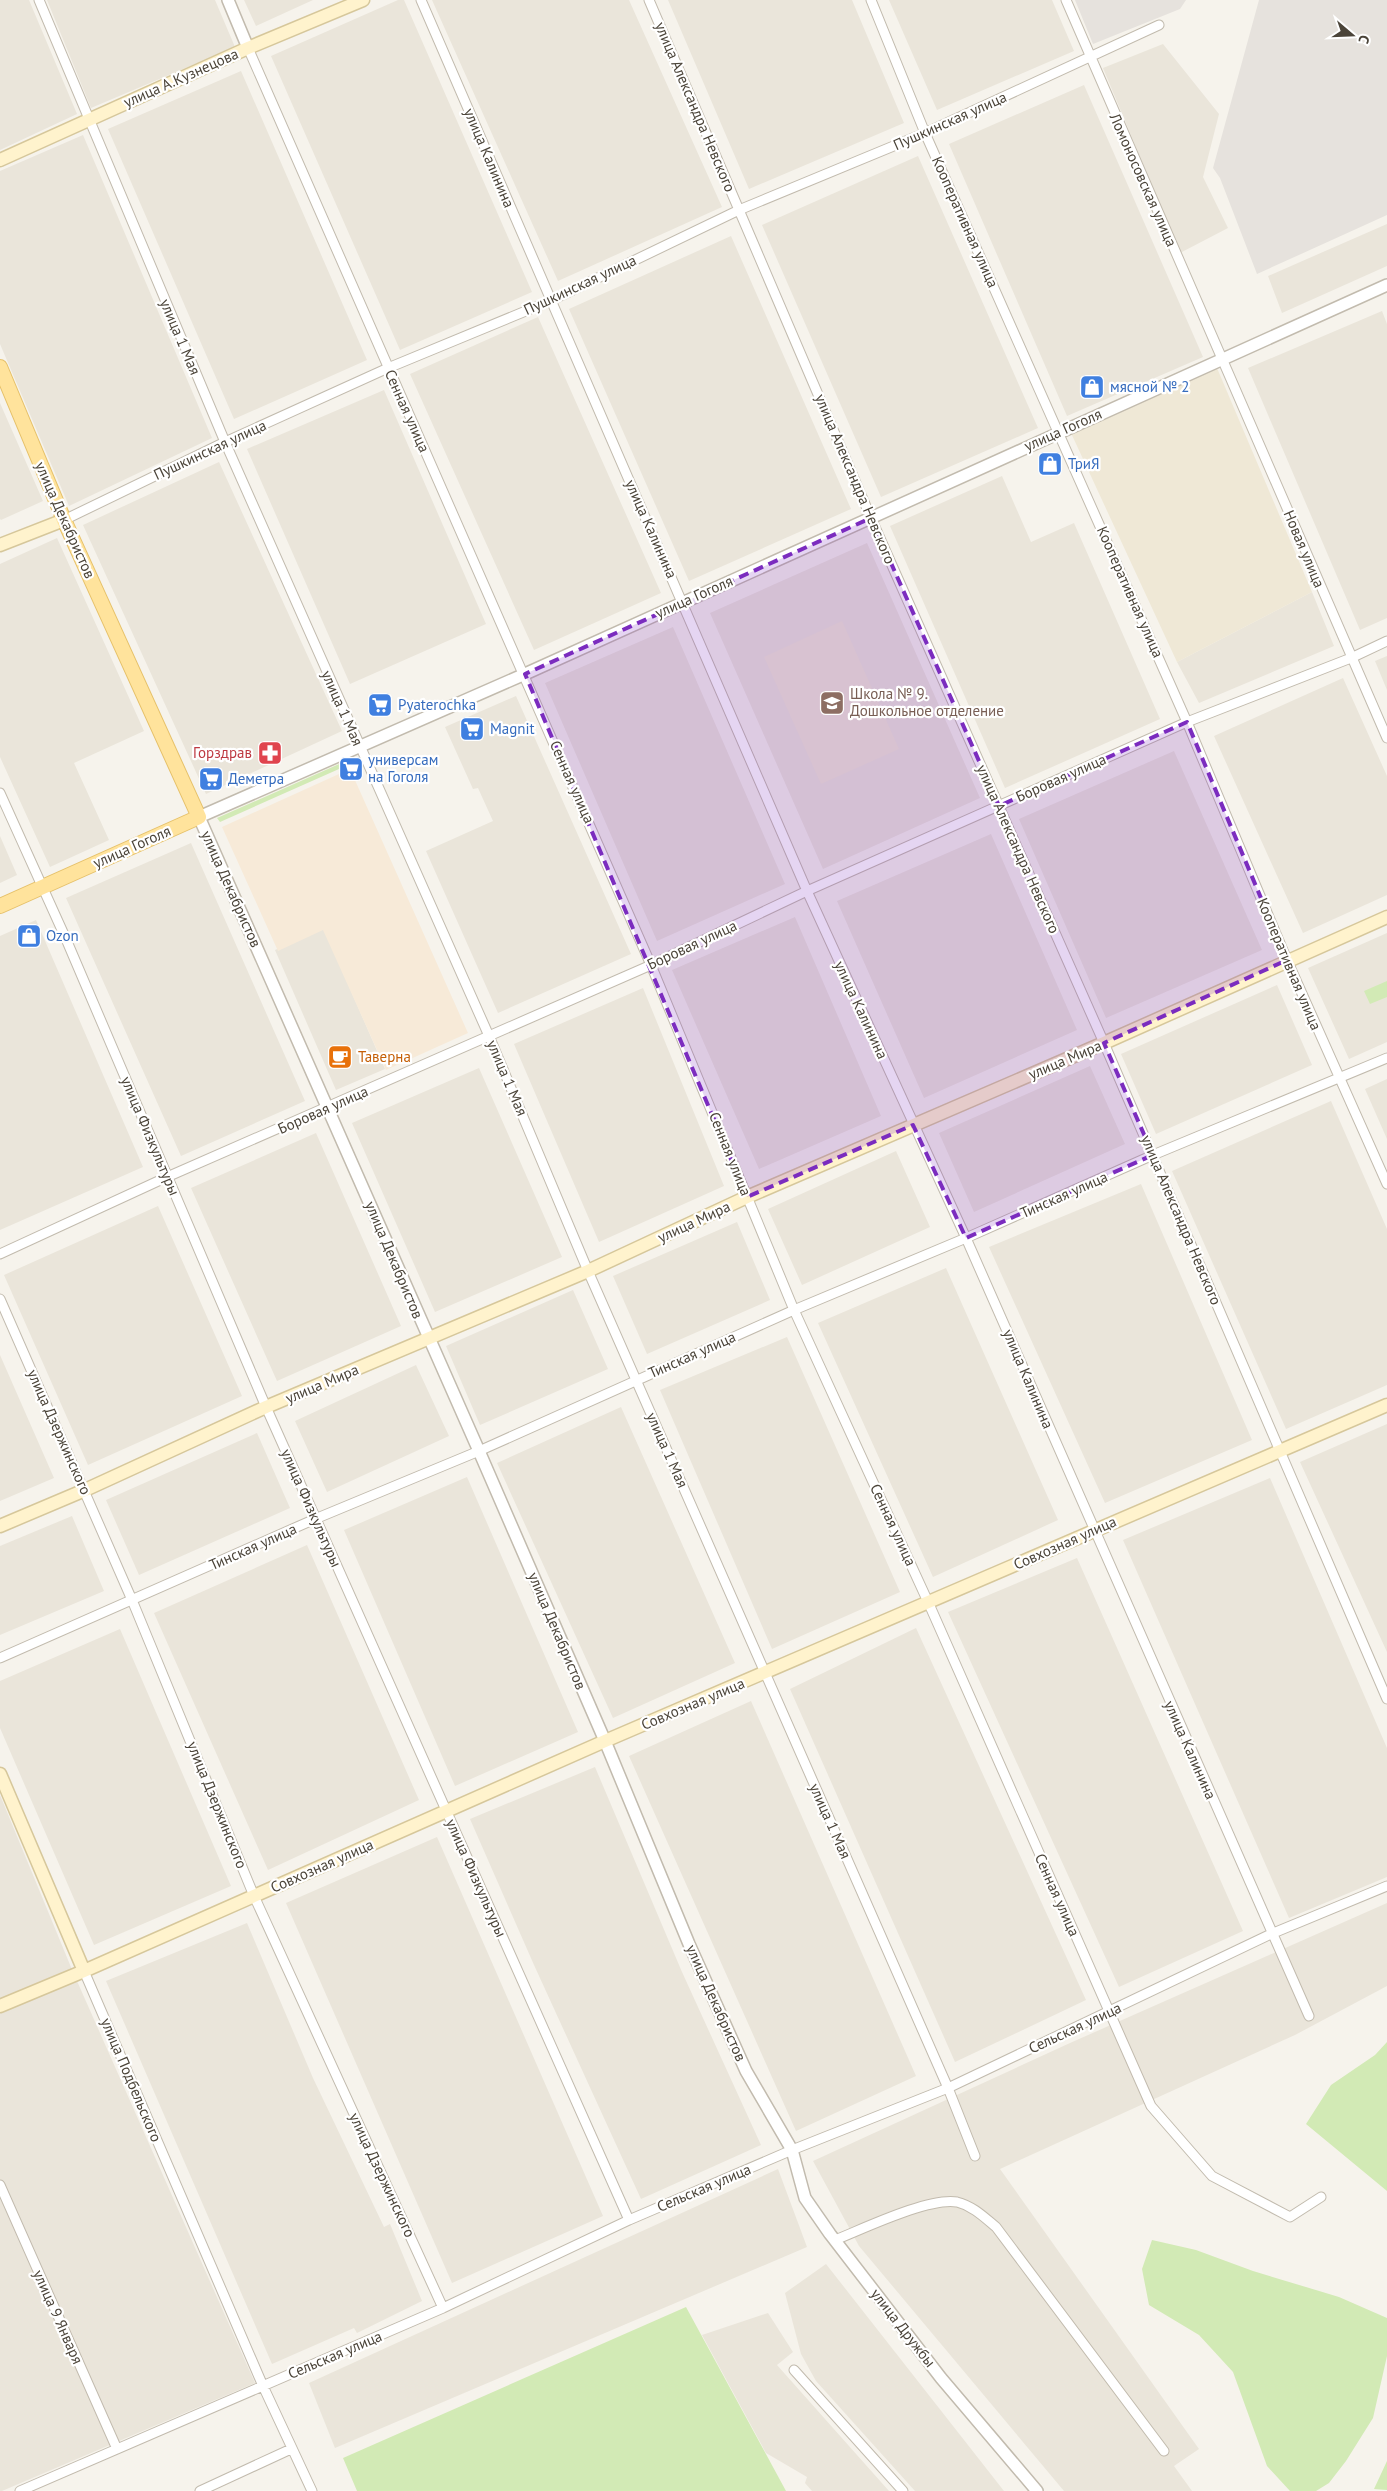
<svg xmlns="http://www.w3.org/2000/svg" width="1387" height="2491" font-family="'PT Sans',sans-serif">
<rect width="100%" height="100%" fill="#f6f3ec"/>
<path fill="#eae5da" d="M0,0H29L77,114L0,150Z
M47,0H215L235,47L91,108Z
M244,0H313L256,26Z
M398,0H404L532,292L400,350L271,56Z
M432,0H629L722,207L558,281Z
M668,0H852L904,123L749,189Z
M889,0H1052L1074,51L937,110Z
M1163,44L1219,114L1203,177L1228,228L1180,253L1103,68Z
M241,71L367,360L234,419L108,129Z
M1084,85L1203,357L1067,416L949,144Z
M83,135L212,438L69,506L0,344V171Z
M918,156L1038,428L881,497L762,225Z
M1387,224V266L1282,313L1268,276Z
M731,236L851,509L689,581L569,309Z
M1382,311L1387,324V618L1360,630L1248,368Z
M538,317L661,593L534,650L410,374Z
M384,390L486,624L350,684L247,449Z
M0,403L43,501L1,520L0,519Z
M219,462L342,731L206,794L83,525Z
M1002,476L1031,542L1074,523L1160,719L1005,788L890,526Z
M57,538L144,731L74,763L109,840L50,867L0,757V564Z
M867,543L980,798L823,869L710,613Z
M1312,592L1334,646L1199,703L1177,662Z
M673,627L785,884L657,941L545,683Z
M1387,656V690L1375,661Z
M1343,678L1387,776V895L1303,933L1214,736Z
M516,696L631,954L498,1013L426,851L493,821L478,788L473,789L445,727Z
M1174,751L1262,950L1106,1018L1019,819Z
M991,834L1077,1030L924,1098L837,901Z
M0,836L17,875L0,883Z
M191,843L305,1101L181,1156L66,898Z
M795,917L881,1116L759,1169L672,970Z
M36,920L143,1167L0,1230V936Z
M324,929L385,1069L336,1090L275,950Z
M1387,933V1042L1349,1059L1308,968Z
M1277,985L1312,1065L1156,1134L1121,1054Z
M643,988L724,1186L599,1242L514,1044Z
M1090,1066L1125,1144L974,1212L939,1133Z
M479,1068L562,1257L435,1312L352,1123Z
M1387,1079V1139L1365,1089Z
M1331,1101L1387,1229V1385L1286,1429L1172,1171Z
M316,1133L401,1326L277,1381L191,1188Z
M896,1151L930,1227L802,1285L768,1209Z
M1141,1184L1252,1440L1105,1503L989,1247Z
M158,1206L242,1396L88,1465L4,1275Z
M737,1222L770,1300L647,1354L613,1276Z
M946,1268L1058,1520L933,1577L818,1323Z
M573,1290L608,1369L480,1425L446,1346Z
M787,1337L900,1592L772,1649L660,1390Z
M0,1355L54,1478L0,1501Z
M416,1365L449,1436L327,1492L295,1421Z
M621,1407L735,1663L613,1718L497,1463Z
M1387,1424V1652L1300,1462Z
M257,1433L290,1508L139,1575L106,1500Z
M467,1477L578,1732L455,1786L344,1530Z
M1270,1478L1387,1748V1877L1289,1918L1123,1540Z
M72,1516L104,1591L0,1635V1546Z
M307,1545L419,1800L268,1870L154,1613Z
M1077,1558L1243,1931L1119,1987L948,1612Z
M916,1628L1086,2000L955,2062L790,1689Z
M120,1629L231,1886L94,1945L0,1728V1681Z
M751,1701L916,2076L796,2131L629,1756Z
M595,1767L682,1972L761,2145L641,2199L534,1965L470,1819Z
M0,1795L73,1972L255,2383L2,2491H0Z
M437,1837L603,2216L452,2283L286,1903Z
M1387,1903V1986L1295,2035L1000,2169L1199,2449L1174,2466L1192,2491H1064L859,2246L813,2161L1070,2043Z
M247,1923L313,2078L384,2227L390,2224L422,2301L357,2333L354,2328L272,2364L106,1981Z
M778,2169L807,2247L335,2448L309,2383Z
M826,2264L1004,2491H915L816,2381L801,2354L785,2293Z
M768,2313L793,2352L777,2365L889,2491H812L805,2483L807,2477L766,2453L702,2335Z"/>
<path fill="#f7ead8" d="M350,769L468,1033L386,1070L323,930L278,951L222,827Z"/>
<path fill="#e6e2dd" d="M1075,0H1186L1180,9L1093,44Z
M1259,0H1387V215L1257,274L1220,178L1213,168Z"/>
<path fill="#efe8d6" d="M1217,368L1312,592L1177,662L1071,433Z
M842,621L899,749L821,784L764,657Z"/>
<path fill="#d2eab5" d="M346,761L348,765L220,822L217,818Z
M1387,981V997L1370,1004L1364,991Z
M1387,2042V2191L1306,2124L1331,2085L1375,2055Z
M1152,2240L1196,2250L1253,2271L1339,2297L1387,2318V2356L1373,2418L1346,2461L1329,2483L1316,2491H1290L1267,2466L1233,2372L1199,2335L1149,2305L1142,2269Z
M686,2307L786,2491H357L343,2458Z
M1387,2461V2490L1374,2489Z"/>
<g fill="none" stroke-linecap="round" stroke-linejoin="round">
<defs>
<path id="minor" d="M39,0L225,442L489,1036L588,1271L948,2088L975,2156
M421,0L807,891L966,1238L1309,2016
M649,0L871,518L1104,1043L1387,1699
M871,0L925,133L1187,722L1287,960L1387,1184
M1066,0L1387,738
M248,48L651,965L794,1310L929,1604L1151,2106L1212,2176L1290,2217L1321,2197
M64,520L225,442L388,368L550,301L739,210L925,133L1159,25
M0,793L66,939L266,1407L629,2220
M0,1254L167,1177L651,965L807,891L1187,722L1351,658L1387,641
M0,1299L132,1600L254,1896L443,2308
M0,1658L315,1519L479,1451L794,1310L966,1238L1153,1155L1387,1058
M84,1971L263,2386L312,2491
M0,2185L117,2449
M835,2240C863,2229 929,2197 957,2202C973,2206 984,2217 996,2227L1164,2451
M794,2370L903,2491
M20,2491L443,2308L629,2220L792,2150L948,2088L1271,1934L1387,1886
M200,2491L291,2449"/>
<path id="tertiary" d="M228,0L248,48
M1037,2491L941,2378L830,2234L805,2198L792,2150L746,2071L689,1944L605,1741L479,1451L199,817L525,674L1387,285"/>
<path id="secondary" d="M0,160L248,48L363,0
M0,545L64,520
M0,1526L85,1490L266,1407L588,1271L747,1197L1104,1043L1387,917
M0,1774L84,1971
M0,2006L84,1971L605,1741L1387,1405"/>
<path id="primary" d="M0,367L64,520L199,817L0,906"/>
</defs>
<use href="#minor" stroke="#c2bbae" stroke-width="11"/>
<use href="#tertiary" stroke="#c2bbae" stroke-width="14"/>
<use href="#secondary" stroke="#d6c79b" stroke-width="15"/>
<use href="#primary" stroke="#e6c16a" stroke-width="16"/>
<use href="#minor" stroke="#fff" stroke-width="9"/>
<use href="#tertiary" stroke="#fff" stroke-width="11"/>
<use href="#secondary" stroke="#fff3cd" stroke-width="12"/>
<use href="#primary" stroke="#ffe39c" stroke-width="14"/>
</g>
<path fill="#7b2cbf" fill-opacity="0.2" stroke="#7b2cbf" stroke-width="4" stroke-dasharray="10 6" stroke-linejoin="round" d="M871,518L999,806L1187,722L1287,960L1104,1043L1153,1155L966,1238L913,1125L747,1197L525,674Z"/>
<defs>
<symbol id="shop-square" viewBox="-11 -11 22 22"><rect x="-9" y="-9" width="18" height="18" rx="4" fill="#3f7fe0" stroke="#fff"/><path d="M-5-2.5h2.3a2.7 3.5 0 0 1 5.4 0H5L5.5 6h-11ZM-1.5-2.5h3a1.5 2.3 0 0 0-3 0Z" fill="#fff"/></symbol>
<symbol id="university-square" viewBox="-11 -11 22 22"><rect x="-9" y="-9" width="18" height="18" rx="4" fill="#8d6e63" stroke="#fff"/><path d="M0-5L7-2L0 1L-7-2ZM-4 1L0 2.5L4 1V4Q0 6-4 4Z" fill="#fff"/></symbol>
<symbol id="supermarket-square" viewBox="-11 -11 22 22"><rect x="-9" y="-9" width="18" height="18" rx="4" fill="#3f7fe0" stroke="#fff"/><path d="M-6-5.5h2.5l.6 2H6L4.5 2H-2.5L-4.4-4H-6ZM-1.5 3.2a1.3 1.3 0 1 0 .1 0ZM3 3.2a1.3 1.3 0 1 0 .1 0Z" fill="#fff"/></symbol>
<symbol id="pharmacy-square" viewBox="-11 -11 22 22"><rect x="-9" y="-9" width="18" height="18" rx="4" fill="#e0444e" stroke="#fff"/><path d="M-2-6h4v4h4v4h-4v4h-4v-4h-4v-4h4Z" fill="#fff"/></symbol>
<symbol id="cafe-square" viewBox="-11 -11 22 22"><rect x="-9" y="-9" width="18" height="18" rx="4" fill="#e8710a" stroke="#fff"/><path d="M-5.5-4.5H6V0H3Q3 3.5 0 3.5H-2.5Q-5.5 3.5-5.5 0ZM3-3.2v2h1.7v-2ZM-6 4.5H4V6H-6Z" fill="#fff"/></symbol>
</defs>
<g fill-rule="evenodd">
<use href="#shop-square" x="1078" y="373" width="28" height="28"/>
<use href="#shop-square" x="1036" y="450" width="28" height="28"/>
<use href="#university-square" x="818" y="689" width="28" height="28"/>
<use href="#supermarket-square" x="366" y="691" width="28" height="28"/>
<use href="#supermarket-square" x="458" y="715" width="28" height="28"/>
<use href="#pharmacy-square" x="256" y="739" width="28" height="28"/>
<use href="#supermarket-square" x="337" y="755" width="28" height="28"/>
<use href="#supermarket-square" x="197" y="765" width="28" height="28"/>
<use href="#shop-square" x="15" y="922" width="28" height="28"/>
<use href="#cafe-square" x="326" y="1043" width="28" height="28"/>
</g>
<g text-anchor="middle" stroke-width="4.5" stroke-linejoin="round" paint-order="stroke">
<g font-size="15" fill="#4b4439" stroke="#fff">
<text transform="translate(181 78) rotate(-24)" y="5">улица А.Кузнецова</text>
<text transform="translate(695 107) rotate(67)" y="5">улица Александра Невского</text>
<text transform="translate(950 121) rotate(-24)" y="5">Пушкинская улица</text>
<text transform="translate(489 158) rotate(67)" y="5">улица Калинина</text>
<text transform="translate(1143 180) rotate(66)" y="5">Ломоносовская улица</text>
<text transform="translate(965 222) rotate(66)" y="5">Кооперативная улица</text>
<text transform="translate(580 285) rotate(-25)" y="5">Пушкинская улица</text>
<text transform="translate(180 337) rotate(67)" y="5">улица 1 Мая</text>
<text transform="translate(407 411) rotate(66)" y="5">Сенная улица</text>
<text transform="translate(1063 430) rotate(-24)" y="5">улица Гоголя</text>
<text transform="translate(210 450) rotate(-25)" y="5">Пушкинская улица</text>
<text transform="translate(855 479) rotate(67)" y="5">улица Александра Невского</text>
<text transform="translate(65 520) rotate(66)" y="5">улица Декабристов</text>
<text transform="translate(651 529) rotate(66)" y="5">улица Калинина</text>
<text transform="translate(1304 549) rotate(67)" y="5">Новая улица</text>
<text transform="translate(1130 592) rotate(66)" y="5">Кооперативная улица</text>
<text transform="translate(694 597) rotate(-24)" y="5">улица Гоголя</text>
<text transform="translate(342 708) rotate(66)" y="5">улица 1 Мая</text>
<text transform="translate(1061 778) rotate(-24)" y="5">Боровая улица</text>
<text transform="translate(572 782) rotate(66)" y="5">Сенная улица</text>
<text transform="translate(132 847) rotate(-24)" y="5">улица Гоголя</text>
<text transform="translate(1018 849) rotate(66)" y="5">улица Александра Невского</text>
<text transform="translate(231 889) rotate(66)" y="5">улица Декабристов</text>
<text transform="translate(692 945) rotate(-25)" y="5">Боровая улица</text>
<text transform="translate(1289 964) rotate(67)" y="5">Кооперативная улица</text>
<text transform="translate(861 1010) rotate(65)" y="5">улица Калинина</text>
<text transform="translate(1065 1060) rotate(-23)" y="5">улица Мира</text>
<text transform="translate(507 1078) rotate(67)" y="5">улица 1 Мая</text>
<text transform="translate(323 1110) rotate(-24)" y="5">Боровая улица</text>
<text transform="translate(150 1136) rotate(67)" y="5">улица Физкультуры</text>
<text transform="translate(730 1154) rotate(68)" y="5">Сенная улица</text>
<text transform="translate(1064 1195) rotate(-24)" y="5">Тинская улица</text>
<text transform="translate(1181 1220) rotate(67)" y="5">улица Александра Невского</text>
<text transform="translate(694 1222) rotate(-25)" y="5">улица Мира</text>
<text transform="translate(394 1260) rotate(67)" y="5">улица Декабристов</text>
<text transform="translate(692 1355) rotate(-24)" y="5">Тинская улица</text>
<text transform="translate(1028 1379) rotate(67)" y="5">улица Калинина</text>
<text transform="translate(322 1384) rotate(-23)" y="5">улица Мира</text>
<text transform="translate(59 1432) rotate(66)" y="5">улица Дзержинского</text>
<text transform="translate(667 1450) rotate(66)" y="5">улица 1 Мая</text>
<text transform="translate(311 1508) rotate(66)" y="5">улица Физкультуры</text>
<text transform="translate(893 1525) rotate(65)" y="5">Сенная улица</text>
<text transform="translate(1065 1543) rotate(-24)" y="5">Совхозная улица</text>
<text transform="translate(253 1547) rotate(-24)" y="5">Тинская улица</text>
<text transform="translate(557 1631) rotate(67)" y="5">улица Декабристов</text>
<text transform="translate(693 1704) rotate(-23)" y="5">Совхозная улица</text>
<text transform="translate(1190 1750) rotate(66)" y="5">улица Калинина</text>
<text transform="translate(217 1805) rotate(68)" y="5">улица Дзержинского</text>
<text transform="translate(830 1821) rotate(66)" y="5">улица 1 Мая</text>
<text transform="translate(322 1866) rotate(-24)" y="5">Совхозная улица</text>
<text transform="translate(476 1878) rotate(66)" y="5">улица Физкультуры</text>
<text transform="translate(1057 1895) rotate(66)" y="5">Сенная улица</text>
<text transform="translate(716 2003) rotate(66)" y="5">улица Декабристов</text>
<text transform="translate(1075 2028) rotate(-25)" y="5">Сельская улица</text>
<text transform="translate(131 2080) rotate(67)" y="5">улица Подбельского</text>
<text transform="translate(382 2175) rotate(65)" y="5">улица Дзержинского</text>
<text transform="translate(704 2188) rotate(-23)" y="5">Сельская улица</text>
<text transform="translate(58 2317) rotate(66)" y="5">улица 9 Января</text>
<text transform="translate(903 2328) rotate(52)" y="5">улица Дружбы</text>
<text transform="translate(335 2355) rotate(-23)" y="5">Сельская улица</text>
</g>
<g font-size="15" fill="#366cbe" stroke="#fff" text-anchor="start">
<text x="1110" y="392">мясной № 2</text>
<text x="1068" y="469">ТриЯ</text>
<text x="398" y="710">Pyaterochka</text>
<text x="490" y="734">Magnit</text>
<text x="368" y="765">универсам<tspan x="368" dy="17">на Гоголя</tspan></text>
<text x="228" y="784">Деметра</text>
<text x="46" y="941">Ozon</text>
</g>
<g font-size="15" fill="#785e54" stroke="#fff" text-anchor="start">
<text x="850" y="699">Школа № 9.<tspan x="850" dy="17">Дошкольное отделение</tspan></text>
</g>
<g font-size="15" fill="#be3a42" stroke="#fff" text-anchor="end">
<text x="252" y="758">Горздрав</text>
</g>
<g font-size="15" fill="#c56008" stroke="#fff" text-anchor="start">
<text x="358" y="1062">Таверна</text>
</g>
</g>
<g transform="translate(1352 35) rotate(109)" stroke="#ffffff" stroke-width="4" paint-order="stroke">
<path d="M0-4L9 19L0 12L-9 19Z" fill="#4b4439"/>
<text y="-8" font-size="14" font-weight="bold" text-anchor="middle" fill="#4b4439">С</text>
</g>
</svg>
